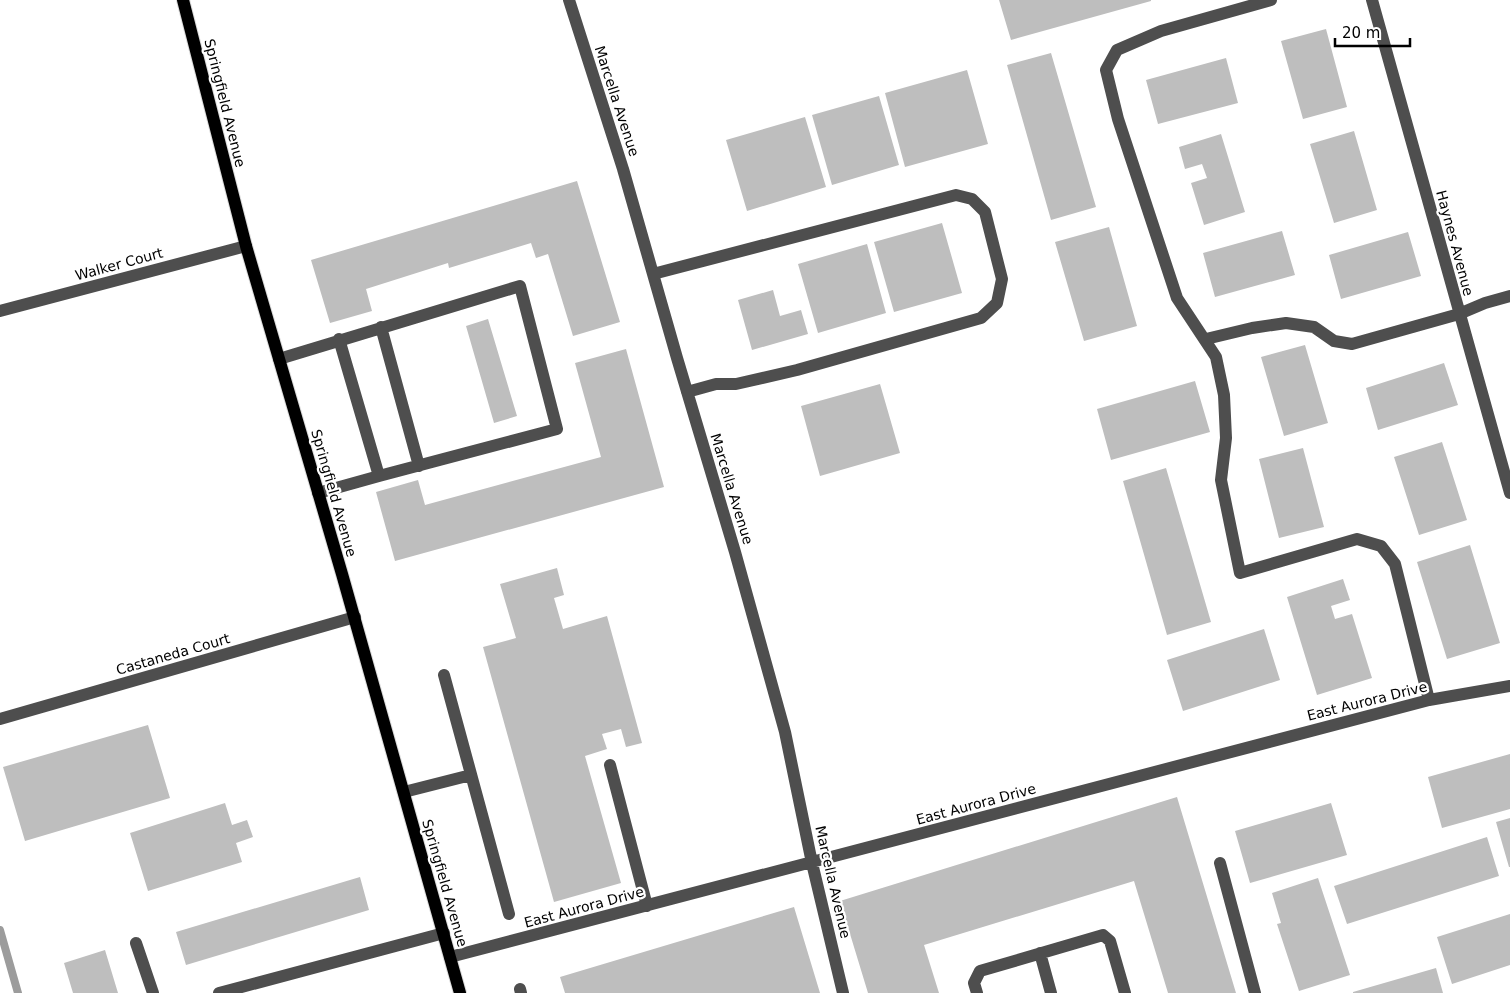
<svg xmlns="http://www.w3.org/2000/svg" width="1510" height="993" font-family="'DejaVu Sans',sans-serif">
<rect width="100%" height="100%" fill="#fff"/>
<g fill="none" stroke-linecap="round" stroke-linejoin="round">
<path stroke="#9c9c9c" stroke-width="8" d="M0,930L18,993"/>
</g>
<path fill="#bebebe" d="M999,0H1151V1L1011,40Z
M1326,29L1347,107L1303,119L1281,41Z
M1051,53L1096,207L1051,220L1007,65Z
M1226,58L1238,103L1158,124L1146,80Z
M967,70L988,144L905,167L885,93Z
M879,96L899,165L832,185L812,115Z
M805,117L826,187L747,211L726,140Z
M1354,131L1377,210L1334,223L1310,144Z
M1221,134L1245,212L1204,225L1191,183L1207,178L1202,164L1185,169L1179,147Z
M577,181L620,322L573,336L548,254L536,258L531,243L449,268L448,263L366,289L372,311L330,323L311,260Z
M942,223L962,293L894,312L874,242Z
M1109,227L1137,326L1084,341L1055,242Z
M1282,231L1295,275L1215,297L1203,253Z
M1408,232L1421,276L1341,299L1329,255Z
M867,244L886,313L818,333L798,264Z
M773,290L780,316L801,310L808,334L752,350L738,300Z
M488,319L517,416L494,423L466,326Z
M1305,345L1328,423L1284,436L1261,357Z
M626,349L664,487L395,561L376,492L418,480L425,505L601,457L575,363Z
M1444,363L1458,405L1378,430L1366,388Z
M1195,381L1210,432L1111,460L1097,409Z
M880,384L900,453L820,476L801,406Z
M1442,442L1467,520L1419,535L1394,457Z
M1303,448L1324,527L1279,538L1259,459Z
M1166,468L1211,622L1167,635L1123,481Z
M1470,545L1500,643L1447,659L1417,562Z
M557,568L564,595L554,598L563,629L607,616L642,743L626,747L621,729L602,734L607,749L585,756L621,883L554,902L483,647L516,638L500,584Z
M1343,579L1350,600L1331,606L1335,619L1352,614L1372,678L1317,695L1287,597Z
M1264,629L1280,680L1183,711L1167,660Z
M148,725L170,798L25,841L3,767Z
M1510,754V809L1442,828L1428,777Z
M1177,797L1236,993H1168L1134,881L924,945L939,993H868L840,901Z
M225,803L232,825L247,820L253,837L236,843L242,862L148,891L130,833Z
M1331,803L1347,855L1250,883L1235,831Z
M1510,818V867H1509L1496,822Z
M1487,837L1499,876L1347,924L1334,886Z
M360,877L369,910L186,965L176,932Z
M1318,878L1350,975L1299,991L1277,924L1281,923L1272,893Z
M794,907L820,993H565L560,977Z
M1510,914V965L1452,984L1437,937Z
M105,950L118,993H73L64,963Z
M1436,968L1443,993H1353V992Z"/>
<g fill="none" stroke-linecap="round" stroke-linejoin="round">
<defs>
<path id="major" d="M183,0L246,246L342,574L460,993"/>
</defs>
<use href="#major" stroke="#dbdbdb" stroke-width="14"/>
<path stroke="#4e4e4e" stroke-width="12" d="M569,0L623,169L677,358L735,552L785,732L812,863L843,993
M1271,0L1161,31L1117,50L1106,70L1118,119L1177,298L1216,357L1224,395L1226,438L1221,480L1240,573L1357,539L1381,546L1395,564L1429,700
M1372,0L1510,493
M653,274L956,195L972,199L985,212L1002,279L997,303L981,318L797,370L736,384H716L687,392
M0,311L246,246
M381,327L419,466
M339,339L379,476
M1206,339L1252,328L1286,323L1314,327L1334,341L1352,344L1459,314L1485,303L1510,296
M279,359L520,286L557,429L379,476L318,493
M444,675L509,914
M0,719L355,617
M610,765L647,906
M404,792L471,775
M1220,863L1255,993
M136,943L153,993
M1040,953L1051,993
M450,957L1429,700L1510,686
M520,989L521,993
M219,993L444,933
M977,993L974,983L980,971L1103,935L1110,941L1125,993"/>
<use href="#major" stroke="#000" stroke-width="12"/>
</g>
<g text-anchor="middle" stroke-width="4.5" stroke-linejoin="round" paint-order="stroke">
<g font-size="14" fill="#000" stroke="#fff">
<text transform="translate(617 101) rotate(72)" y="5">Marcella Avenue</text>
<text transform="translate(225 103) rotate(76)" y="5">Springfield Avenue</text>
<text transform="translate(1455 243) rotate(75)" y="5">Haynes Avenue</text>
<text transform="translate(119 264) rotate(-15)" y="5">Walker Court</text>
<text transform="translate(732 489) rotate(73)" y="5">Marcella Avenue</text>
<text transform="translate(334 493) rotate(74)" y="5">Springfield Avenue</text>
<text transform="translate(173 654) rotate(-16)" y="5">Castaneda Court</text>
<text transform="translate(1367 701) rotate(-14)" y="5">East Aurora Drive</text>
<text transform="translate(976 804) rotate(-15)" y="5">East Aurora Drive</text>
<text transform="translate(833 882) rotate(77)" y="5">Marcella Avenue</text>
<text transform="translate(445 883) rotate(74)" y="5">Springfield Avenue</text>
<text transform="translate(584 907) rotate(-15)" y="5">East Aurora Drive</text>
</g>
</g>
<path d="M1335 38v8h75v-8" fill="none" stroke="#000000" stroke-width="2.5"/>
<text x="1342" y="38" font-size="15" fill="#000000" stroke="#ffffff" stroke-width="4" paint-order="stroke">20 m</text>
</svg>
